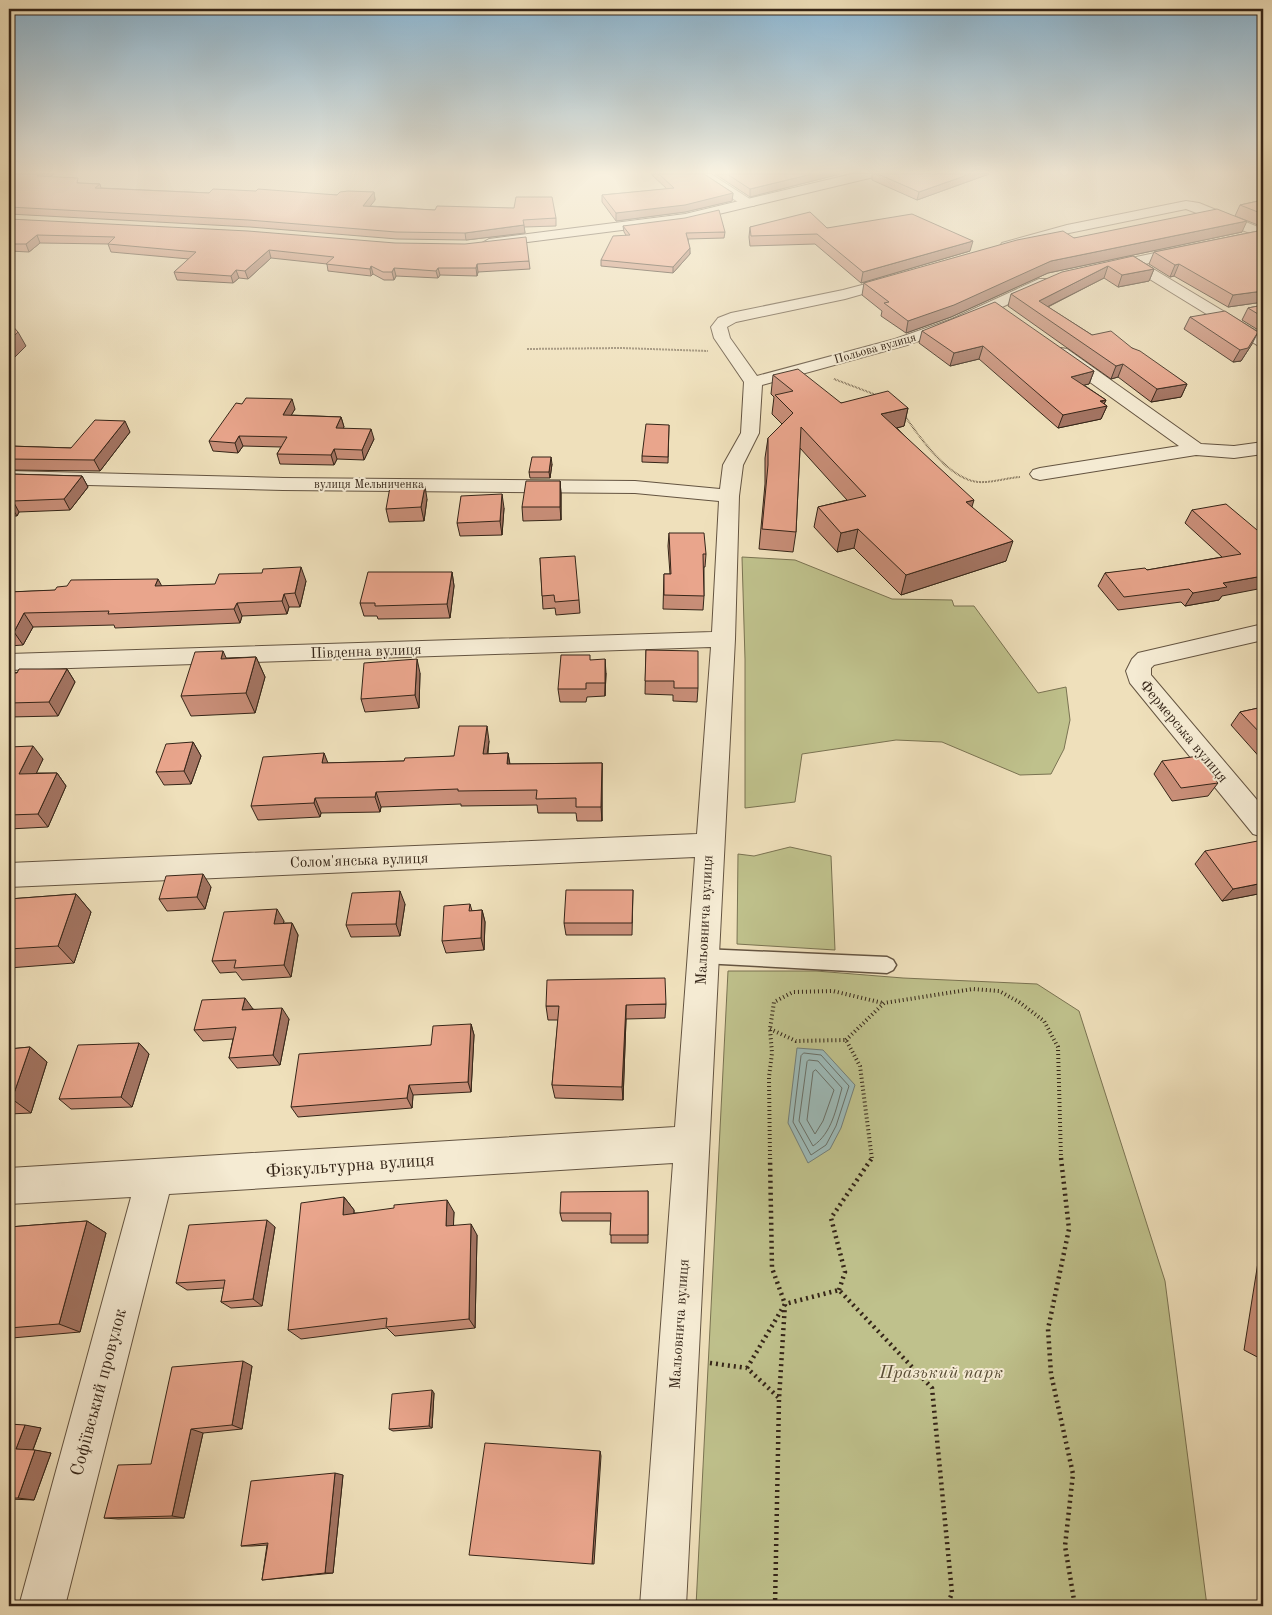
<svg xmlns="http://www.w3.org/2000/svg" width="1272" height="1615" font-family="'Old Standard TT',serif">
<rect width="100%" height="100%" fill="#efe0bb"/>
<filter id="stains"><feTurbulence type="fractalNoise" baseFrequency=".004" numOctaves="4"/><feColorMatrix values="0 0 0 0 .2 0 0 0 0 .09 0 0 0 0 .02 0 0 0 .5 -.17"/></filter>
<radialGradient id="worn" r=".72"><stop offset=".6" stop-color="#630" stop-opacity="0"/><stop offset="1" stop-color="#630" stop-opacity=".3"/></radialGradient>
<path fill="#bfc18c" stroke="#7a7352" d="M742,557L795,560L892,599L952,600L954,606H974L1038,693L1066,687L1070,720L1064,749L1051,774L1020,775L942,742L896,740L802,754L795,802L745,808V659Z
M790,847L831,856L835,950L737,944L738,854L754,856Z
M728,971H816L903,978L1037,984L1079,1011L1165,1281L1207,1606H696Z"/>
<path fill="#9dbbb9" stroke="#737f79" d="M797,1048L823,1050L855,1085L841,1128L830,1149L808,1163L788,1123Z"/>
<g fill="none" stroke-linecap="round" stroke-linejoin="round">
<path stroke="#697068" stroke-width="1" d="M804,1053L821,1055L849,1086L836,1126L826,1145L811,1155L793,1122L801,1056Z
M809,1060L818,1061L842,1088C836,1109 832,1133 813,1146L799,1121L807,1062Z
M816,1070L834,1090L823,1121L815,1134L807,1120L813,1072Z"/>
<defs>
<path id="lane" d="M702,949L887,957L893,960L896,965L893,970L887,973L702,963L696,961L694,956L696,951Z"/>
<path id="street" d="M695,174H711L756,203L754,206H744Z
M1186,201L1199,203L1263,229V238L1186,209L1069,233L1007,250L1002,249L1000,246L1002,243L1067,225Z
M1188,246L1193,247L1195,250L1193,253L1145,264L1263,335V347L1257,345L1130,267L1103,272L1098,271L1096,268L1098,265L1103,264Z
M900,275L905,276L907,279L905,282L845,299L736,322L727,327L730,338L757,376L895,339L952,319L1039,279H1049L1052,282L1049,285L964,325L907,345L762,385L759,433L743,465L739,496L735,639L686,1606H640L673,1163L169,1194L65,1606H19L131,1197L9,1204V1168L675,1127L695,857L9,887V863L697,834L711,647L9,670V654L712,632L719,501L635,493L283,490L9,483V471L283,478L635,481L720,489L723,465L741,433L744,382L714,338L711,327L718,318L731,313L843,290Z
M1061,348L1067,349L1201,444L1234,446L1263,442V454L1234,458L1196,455L1040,480L1033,478L1030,474L1033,470L1040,468L1179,446L1055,357L1053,353L1055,349Z
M1263,624V640L1154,665L1151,668V675L1263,807V837L1253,834L1130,683L1126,671L1132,659L1138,653Z"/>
<path id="secondary" d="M852,174H876L874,177L685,222L489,247L482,243L489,239L685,214Z"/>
</defs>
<use href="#lane" stroke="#645441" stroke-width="3"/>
<use href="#street" stroke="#645441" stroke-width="2"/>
<use href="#secondary" stroke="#352518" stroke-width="2"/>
<path stroke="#352518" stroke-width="2" stroke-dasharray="0.5 1" stroke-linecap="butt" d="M527,349L621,348L708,351
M834,379L879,396
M905,416C920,438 949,479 978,482C991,483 1006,478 1020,477"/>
<path stroke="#352518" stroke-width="4" stroke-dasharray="1 3" stroke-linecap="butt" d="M770,1029L796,1041L846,1040L860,1066L872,1159
M846,1040L884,1003L973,989L999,991L1019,1002L1044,1021L1058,1047L1061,1159
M770,1159L769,1077L772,1053L770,1029L774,1002L793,992L833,991L883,1003"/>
<path stroke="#352518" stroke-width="4.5" stroke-dasharray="2 4" stroke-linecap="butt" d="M1061,1158L1069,1229L1048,1329L1051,1374L1073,1474L1065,1546L1075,1606
M839,1290L845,1272L831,1218L872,1158
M710,1363L747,1368L779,1398
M747,1368L785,1304L772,1268L770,1158
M775,1606L779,1399L785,1304L839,1290L932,1388L952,1593L947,1606"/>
<use href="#lane" fill="#f5ebd3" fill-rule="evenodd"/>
<use href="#street" fill="#f5ebd3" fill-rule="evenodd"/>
<use href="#secondary" fill="#f5ebd3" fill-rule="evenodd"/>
</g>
<path fill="#c88e78" stroke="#352518" d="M9,174H54L51,177L80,183L100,184L101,188L209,193L337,195L374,192L375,200L370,206L556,218V226L524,227L525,233L466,240L397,239L250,227L9,214Z
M651,174H704L733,193L732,201L685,212L616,221L602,202V195L667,189Z
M715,174H840L750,197Z
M872,174H989L917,200L872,180Z
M1263,200V227L1235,216L1240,205Z
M9,219L529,261L530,269L478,272L477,276L440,275L438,278L396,276L394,280H384L373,274L371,276L328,271L327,264L271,258L248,279L239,278L233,283L177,280L174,272L189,259L111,252L108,244L40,243L29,252L9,251Z
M623,226L725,232L724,238L688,239L690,254L673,273L601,266V260L626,235L624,232Z
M750,227L827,228L970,251L861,283L815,244L750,246L749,237Z
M1263,230V302L1228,307L1174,276L1170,277L1149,264L1154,252Z
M1242,232L1048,273L951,317L906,333L881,316L882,311L862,295L864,283L1074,238Z
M1133,256L1154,269L1149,281L1118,287L1104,278L1048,307L1092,335L1132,348L1187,384L1181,397L1151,402L1118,377L1111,379L1008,306L1011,294Z
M1263,305V333L1242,320L1248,308Z
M1190,317L1252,344L1241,361L1233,362L1184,329Z
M922,331L1094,371L1089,384L1084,385L1106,400L1104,404L1107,406L1101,419L1058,428L979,359L950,366L919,343Z
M773,375L841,403L908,408L904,426L897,428L972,507L1006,561L901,595L854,548L837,552L814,527L818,507L847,500L800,448L796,532L793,552L759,549L765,484V458L768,438L782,424L772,414L774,397L771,394Z
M295,409L291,415L341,417L344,427L343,428L374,439L364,460L337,459L334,465L280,464L277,454L281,447L243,446L238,453L213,451L209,441Z
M669,425L668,463L642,462V456Z
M130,432L100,471L9,470V446L71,448Z
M552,464L550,478H530L529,472Z
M9,474L82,476L88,487L70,510L19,512L17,516H9Z
M560,481L561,494V520L523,521L522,507Z
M427,499L424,521L389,522L386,509Z
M504,508L502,535L460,536L457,523Z
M1192,510L1263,535L1219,600L1185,606L1181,602L1118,610L1098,586L1105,573L1147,570L1222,557L1185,523Z
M669,533L706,554L705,567H704V596L703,610L663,609L664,574H670L668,546Z
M540,558L579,600L580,613L556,615L555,608L543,609Z
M452,572L454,586L450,618L378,619L377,616H364L360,603Z
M306,581L300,607H289L287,614L242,616L240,623L115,628L114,625L33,627L23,645L9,646V592Z
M646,650L698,688L697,702L673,701V695L645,694Z
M256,657L265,677L255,713L191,716L181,696L226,658Z
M590,660L606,673L605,696L587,697L586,702H560L558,689Z
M67,669L75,682L58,716L9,717V673Z
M420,673L419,708L365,712L361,699Z
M1263,707V761L1231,725L1240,712Z
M489,741L488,754L508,753L510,764L602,763V821H577L576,813H538L537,805L461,806V804L381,807L380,812L321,813L320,817L258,820L251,806L324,753L327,763L404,761L454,756Z
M193,742L201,756L191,784L164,785L156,772Z
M9,747L43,759L36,773H57L66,786L48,827L9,829Z
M1162,761L1218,783L1208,796L1172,801L1154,774Z
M1205,851L1263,893L1222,901L1195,864Z
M211,887L205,909L167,911L159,899Z
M633,890L632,935H566L564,923Z
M76,894L91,912L74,963L9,968V899Z
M405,904L400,936L351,937L346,925Z
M470,904L472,911L482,910L485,922L484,950L446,953L442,941Z
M284,921L283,923H292L298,935L291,977L242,980L236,972L220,973L212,961Z
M666,1004L665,1018L626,1019L623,1100L555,1098L552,1085L558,1020H548L546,1006Z
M253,1009L289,1019L280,1065L237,1068L229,1058L233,1039L203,1041L194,1030Z
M471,1024L474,1035L471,1092L413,1095L412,1108L298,1117L291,1107L431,1045Z
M139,1043L149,1054L132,1107L71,1109L59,1099Z
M30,1047L47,1062L31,1113L9,1114V1049Z
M648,1191V1243H611V1221H562L560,1213Z
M344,1197L354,1210V1213L454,1212L453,1225L477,1235L475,1328L395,1336L387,1328L301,1339L288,1330Z
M87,1221L106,1233L80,1332L12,1338L9,1337V1227Z
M275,1227L262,1306L231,1308L221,1302L224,1288L187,1290L176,1283Z
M1263,1231V1360L1244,1350Z
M252,1366L242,1429L203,1433L184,1518L118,1519L104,1518L151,1464Z
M434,1393L432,1428L393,1431L389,1429Z
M9,1424L41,1428L33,1450L51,1453L34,1500L9,1499Z
M343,1475L333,1573L262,1580L267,1545L252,1546H241Z"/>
<path fill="#a37462" stroke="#352518" d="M40,174H54L40,183L37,176Z
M812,174H840L750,197V189Z
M970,174H989L917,200L919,192Z
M374,192L375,200L365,213L363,206Z
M733,193L732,201L685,212L616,221V213Z
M1247,221L1242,232L1048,273L951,317L906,333L908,321L1051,261Z
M524,225L525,233L466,240L465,233Z
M37,235L40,243L29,252L26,244Z
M973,241L970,251L861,283L863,272Z
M690,248V254L673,273V267Z
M269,250L271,258L248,279L245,271Z
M477,264L478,272L477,276L476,268Z
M1179,264L1174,276L1170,277L1175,265Z
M371,266L373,274L371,276L370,269Z
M1108,266L1104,278L1037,312L1039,301Z
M394,268L396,276L394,280L392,272Z
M438,268L440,275L438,278L436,271Z
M1154,269L1149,281L1118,287L1122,275Z
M236,270L239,278L233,283L231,276Z
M1263,291V302L1228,307L1233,295Z
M18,332L26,346L9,363V341Z
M1258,332L1252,344L1241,361L1233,362L1240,350Z
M983,346L979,359L950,366L954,353Z
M1123,364L1118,377L1111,379L1116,366Z
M1094,371L1089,384L1067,389L1071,377Z
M1187,384L1181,397L1151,402L1157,389Z
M292,399L295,409L286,424L283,415Z
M1106,400L1103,406H1107L1101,419L1058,428L1063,415Z
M908,408L904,426L877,433L881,414Z
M341,417L344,427L338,438L336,428Z
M125,421L130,432L100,471L94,460Z
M371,429L374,439L364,460L362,450Z
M239,436L243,446L238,453L235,443Z
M334,449L337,459L334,465L331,455Z
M551,457L552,464L550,478L549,472Z
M82,476L88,487L70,510L64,499Z
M560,481L561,494V520L560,507Z
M425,486L427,499L424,521L421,507Z
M502,494L504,508L502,535L500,521Z
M974,500L968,520L966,502Z
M13,501L19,512L17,516L10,505Z
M858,529L854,548L837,552L841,533Z
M1013,541L1006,561L901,595L906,575Z
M301,567L306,581L300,607L295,593Z
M452,572L454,586L450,618L447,604Z
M1263,576V588L1222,596L1219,600L1185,606L1193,593L1223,583Z
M158,579L165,592L155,586Z
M284,594L289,607L287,614L282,601Z
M237,603L242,616L240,623L234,609Z
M24,613L33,627L23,645L14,632Z
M223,651L232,671L221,659Z
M256,657L265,677L255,713L246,693Z
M417,659L420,673L419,708L415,695Z
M605,659L606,673L605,696Z
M67,669L75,682L58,716L49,702Z
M487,726L489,741L485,768L483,754Z
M193,742L201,756L191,784L184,771Z
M33,746L43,759L30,787L19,774Z
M324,753L330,768L322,763Z
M508,753L510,768L507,764Z
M602,763V821L601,807Z
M57,773L66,786L48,827L38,814Z
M376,792L381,807L380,812L375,797Z
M315,798L321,813L320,817L314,803Z
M203,874L211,887L205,909L197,897Z
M1263,883V893L1222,901L1233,889Z
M400,891L405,904L400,936L396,924Z
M76,894L91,912L74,963L58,946Z
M277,909L284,921L280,936L274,924Z
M482,910L485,922L484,950L481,938Z
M292,923L298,935L291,977L284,965Z
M245,998L253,1009L242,1010Z
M626,1005V1019L623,1100L622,1087Z
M282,1008L289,1019L280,1065L273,1055Z
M471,1024L474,1035L471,1092L468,1082Z
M139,1043L149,1054L132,1107L121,1097Z
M30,1047L47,1062L31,1113L12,1099Z
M409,1085L413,1095L412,1108L407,1098Z
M344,1197L354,1210L353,1226L343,1215Z
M447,1200L454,1212L453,1238L446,1226Z
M267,1220L275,1227L262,1306L253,1299Z
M87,1221L106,1233L80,1332L59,1324Z
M471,1224L477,1235L475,1328L469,1319Z
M243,1361L252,1366L242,1429L232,1425Z
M432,1390L434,1393L432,1428L429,1426Z
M25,1425L41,1428L32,1452L16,1449Z
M191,1429L203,1433L184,1518L172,1516Z
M35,1450L51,1453L34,1500L18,1498Z
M600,1451L601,1456L594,1564H592Z
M335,1473L343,1475L333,1573H325Z"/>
<path fill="#e9a58c" stroke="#352518" d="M9,174H40L37,176L78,178L77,183L100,184L95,188L209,193L213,189L256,191L258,189L337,195L340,192L348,191L374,192L363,206L435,210L437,206L514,208L516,197H552L556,218L523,220L524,225L465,233L396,232L248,220L9,207Z
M659,174H704L733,193L685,205L616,213L602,195L674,188Z
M727,174H812L750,189Z
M878,174H970L919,192Z
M1263,200V214L1240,205Z
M1217,209L1247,221L1051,261L954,305L908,321L884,303L889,302L864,283L1017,240L1063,231L1074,238Z
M719,210L725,232L686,233L690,248L673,267L601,260L613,236L630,235L623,226L685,218Z
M810,212L827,228L912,214L973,241L863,272L817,234L751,236L750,227Z
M9,219L248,231L395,243L465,244L526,237L529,261L477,264L476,268H438L436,271L394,268L392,272H383L371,266L370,269L326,264L334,257L269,250L245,271L236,270L231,276L174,272L196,252L108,244L115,237L37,235L26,244H9Z
M1263,230V291L1233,295L1179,264L1175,265L1154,252Z
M1133,256L1154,269L1122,275L1108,266L1039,301L1092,335L1111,331L1132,348L1140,351L1187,384L1157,389L1123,364L1116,366L1011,294L1062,272Z
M995,302L1094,371L1071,377L1106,400L1100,401L1107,406L1063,415L983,346L954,353L922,331Z
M1263,305V317L1248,308Z
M1225,311L1258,332L1248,348L1240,350L1190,317Z
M9,322L18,332L9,341Z
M798,369L841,403L888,391L908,408L881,414L974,500L966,502L1013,541L906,575L858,529L841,533L818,507L866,496L801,427L796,532L762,529L768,465V438L793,413L775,395L793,391L773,375Z
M246,398L292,399L283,415L341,417L336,428L371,429L362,450L334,449L331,455L277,454L287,437L239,436L235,443L209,441L236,403L242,404Z
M95,420L125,421L94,460L9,459V446L71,448Z
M646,424L669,425L668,457L642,456Z
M532,457H551L549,472H529Z
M9,474L82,476L64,499L13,501L10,505H9Z
M526,481H560V507H522Z
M425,486L421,507L386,509L390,487Z
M502,494L500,521L457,523L461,496Z
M1226,504L1263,535V576L1223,583L1227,587L1193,593L1189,589L1124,597L1105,573L1145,568L1147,570L1241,554L1192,510Z
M669,533H704L706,554H703L704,596L664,595V574H671Z
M575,556L579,600L555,602L554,595L542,596L540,558Z
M301,567L295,593L284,594L282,601L237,603L234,609L108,614L109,611L24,613L14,632H9V592L55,590L57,587L67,586L71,580L158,579L155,586L215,584L219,574L262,573L263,569Z
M368,572H452L447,604L375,606V603H360Z
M646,650L698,651V688H674V681H645Z
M223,651L221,659L256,657L246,693L181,696L195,652Z
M561,655H590V660L605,659V683H586V689H558Z
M417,659L415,695L361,699L364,663Z
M19,669H67L49,702L9,703V673H17Z
M1263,707V736L1240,712Z
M459,726H487L483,754L508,753L507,764L602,763L601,807H576V798L536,799L537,790L458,791V789L376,792L375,797L315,798L314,803L251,806L263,757L324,753L322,763L404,761L405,758L454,756Z
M193,742L184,771L156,772L166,744Z
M33,746L19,774L57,773L38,814L9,815V747Z
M1199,756L1218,783L1181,788L1162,761Z
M1263,840V883L1233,889L1205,851Z
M203,874L197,897L159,899L166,876Z
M566,890H633L632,923H564Z
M400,891L396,924L346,925L352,893Z
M76,894L58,946L9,949V899Z
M470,904L469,911L482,910L481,938L442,941L444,906Z
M277,909L274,924L292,923L284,965L234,968L236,960L212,961L224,912Z
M665,978L666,1004L626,1005L622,1087L552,1085L559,1006H546L547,980Z
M245,998L242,1010L282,1008L273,1055L229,1058L236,1027L194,1030L202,1000Z
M471,1024L468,1082L409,1085L407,1098L291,1107L299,1054L431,1045L433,1026Z
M139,1043L121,1097L59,1099L78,1045Z
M30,1047L12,1099H9V1049Z
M648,1191V1235H610L611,1213H560L561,1192Z
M344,1197L343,1215L394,1208V1205L447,1200L446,1226L471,1224L469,1319L386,1327L387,1318L288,1330L301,1203Z
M267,1220L253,1299L221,1302L225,1280L176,1283L189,1225Z
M87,1221L59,1324L9,1328V1266L11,1259H9V1227Z
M243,1361L232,1425L191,1429L172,1516L104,1518L118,1465L151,1464L172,1367Z
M432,1390L429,1426L389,1429L392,1394Z
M9,1424L25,1425L16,1449L35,1450L18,1498H9Z
M485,1443L600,1451L592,1564L469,1555Z
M335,1473L325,1573L262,1580L268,1543L241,1546L251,1481Z"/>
<linearGradient id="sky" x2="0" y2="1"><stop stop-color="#8ab7d5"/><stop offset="0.43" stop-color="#f8f1e0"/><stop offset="1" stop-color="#f8f1e0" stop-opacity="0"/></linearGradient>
<rect width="1272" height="401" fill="url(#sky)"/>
<g text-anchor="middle" stroke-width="4" stroke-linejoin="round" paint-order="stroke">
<g font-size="12" fill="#352518" stroke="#f5ebd3">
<text transform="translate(875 348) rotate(-16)" y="4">Польова вулиця</text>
<text x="369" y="488">вулиця Мельниченка</text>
</g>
<g font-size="15" fill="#352518" stroke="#f5ebd3">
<text transform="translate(366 651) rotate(-2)" y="5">Південна вулиця</text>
<text transform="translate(1184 731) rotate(50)" y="5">Фермерська вулиця</text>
<text transform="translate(359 860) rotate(-2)" y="5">Солом'янська вулиця</text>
<text transform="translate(704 920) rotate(-87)" y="5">Мальовнича вулиця</text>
<text transform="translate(679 1324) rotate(-86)" y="5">Мальовнича вулиця</text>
</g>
<g font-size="18" fill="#352518" stroke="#f5ebd3">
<text transform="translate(350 1165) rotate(-4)" y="6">Фізкультурна вулиця</text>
<text transform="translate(98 1392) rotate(-75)" y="6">Софіївський провулок</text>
</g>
<g font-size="18" font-style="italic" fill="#584c35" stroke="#f5ebd3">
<text x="941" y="1378">Празький парк</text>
</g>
</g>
<rect width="1272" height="1615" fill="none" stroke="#efe0bb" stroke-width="30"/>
<rect x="10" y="10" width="1252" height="1595" fill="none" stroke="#352518" stroke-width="2.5"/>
<rect x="15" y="15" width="1242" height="1585" fill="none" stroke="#352518"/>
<rect width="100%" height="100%" filter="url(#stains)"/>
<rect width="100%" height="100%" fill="url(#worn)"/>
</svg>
